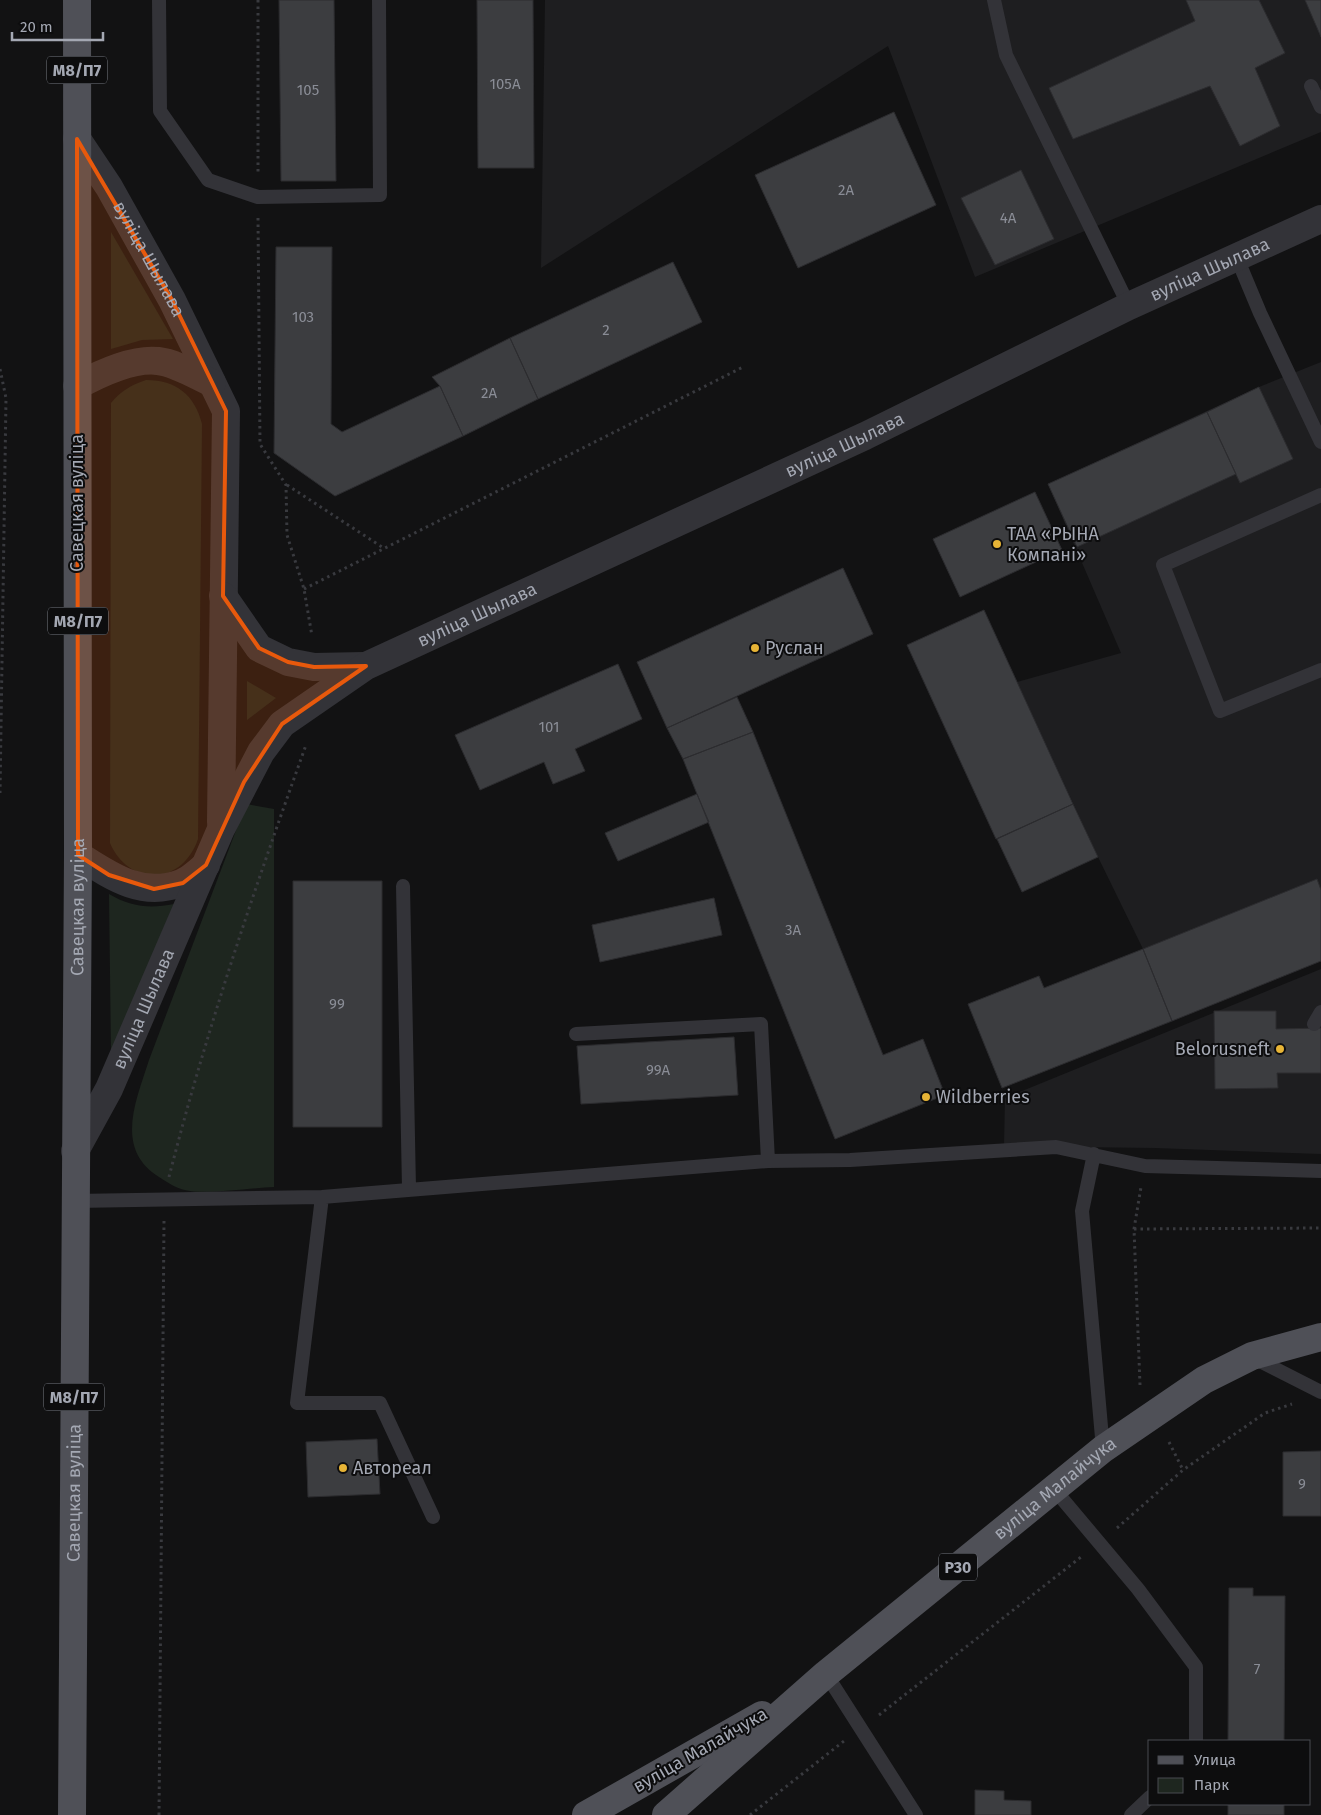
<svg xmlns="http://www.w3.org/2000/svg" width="1321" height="1815" font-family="'Fira Sans',sans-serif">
<rect width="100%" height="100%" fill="#121213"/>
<path fill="#1e1e20" d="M545,0H1321V132L975,277L888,46L541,268Z
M1321,362V960L1172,1021L1143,949L1098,857L1017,682L1121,653L1048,484L1259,387Z
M1321,969V1154L1155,1148L1004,1146L1005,1098Z"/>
<path fill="#1e261f" d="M111,232L173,339L142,340L111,349Z
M146,380C176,380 195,395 202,424L198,839C182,886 129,887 110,843L111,403C121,391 131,385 146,380Z
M247,681L276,698L247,720Z
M246,804L274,809V1187C251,1188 211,1194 190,1191C179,1190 168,1183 159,1177C114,1149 136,1101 149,1060Z
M109,894C131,907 150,909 174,904L111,1052Z"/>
<path fill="#3c3d40" stroke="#2c2c2f" d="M279,0H334L336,181H281Z
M477,0H533L534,168H478Z
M1186,0H1259L1285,53L1255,68L1280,126L1240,146L1210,86L1073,139L1049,88L1195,21Z
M1305,0H1321V37Z
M894,112L936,205L798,268L755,175Z
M1021,170L1054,239L995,265L961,198Z
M276,247H332L331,424L342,432L440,386L463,436L335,496L274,453Z
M673,262L702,322L538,399L510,338Z
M510,338L538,399L463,436L440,386L432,377Z
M1259,387L1293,459L1240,483L1207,412Z
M1207,412L1236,474L1077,547L1048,484Z
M1035,492L1062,550L960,597L933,539Z
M843,568L873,634L667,728L637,662Z
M984,610L1073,804L996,839L907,645Z
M618,664L642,719L575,749L585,771L553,784L544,762L480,790L455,735Z
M737,697L753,732L683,759L667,728Z
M753,732L883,1055L923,1039L945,1095L835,1139L683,759Z
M697,794L709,822L618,861L605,833Z
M1073,804L1098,857L1022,892L997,839Z
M1317,879L1321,890V961L1172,1021L1143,949Z
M293,881H382V1127H293Z
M714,898L722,935L600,962L592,925Z
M1143,949L1172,1021L1002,1088L968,1004L1039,976L1044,988Z
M1214,1011H1276V1029L1321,1028V1073H1277L1278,1088L1215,1089Z
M734,1037L738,1095L581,1104L577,1046Z
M377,1439L380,1494L308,1497L306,1442Z
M1321,1451V1516H1283V1452Z
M1229,1588H1253V1596H1285L1284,1741H1228Z
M975,1790L1004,1791V1800L1031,1801V1815H975Z
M1228,1804H1284V1815H1228Z"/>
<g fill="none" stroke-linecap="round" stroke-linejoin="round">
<path stroke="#393a3f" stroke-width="3" stroke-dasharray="2.5 4" stroke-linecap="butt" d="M258,0V174
M258,218L260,444L286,485L287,535L304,589L312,636
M0,369L6,398L0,793
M287,485L382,547
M304,589L743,367
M169,1177C206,1031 255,887 306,745
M1134,1229L1321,1228
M1140,1385L1134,1229L1141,1187
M1169,1442L1183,1470
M1117,1528L1183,1470L1265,1413L1292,1404
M879,1715L1081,1557
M159,1815L164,1221
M750,1815L844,1741"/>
<path stroke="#333338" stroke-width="14" d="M159,0L160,111L208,180L258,197L380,195L379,0
M994,0L1006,55L1129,306
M1311,86L1321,107
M1237,258L1260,313L1321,442
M1321,495L1163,565L1220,711L1321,670
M403,886L409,1188
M1314,1024L1321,1012
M576,1034L761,1024L768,1161
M1094,1154L1082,1211L1103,1449
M322,1197L297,1403H380L433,1517
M75,1201L322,1197L768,1161L850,1160L1056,1147L1145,1166L1321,1171
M1254,1358L1321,1392
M1054,1489L1138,1589L1196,1667V1741
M826,1674L916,1815
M1131,1815L1150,1797"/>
<g stroke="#333338" stroke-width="28">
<path id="s1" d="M77,139L109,187L172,300L226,411L221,822"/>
<path d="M77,386C99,374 133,358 158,361C176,363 195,375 212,383"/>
<path d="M223,596L259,648L288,662L314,667L365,666"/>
<path d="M78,855C111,876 141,898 181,883C190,880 199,871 206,865"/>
<path id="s2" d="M75,1151L109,1089L221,829L261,752L282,724L366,666L865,436L1129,306L1321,219"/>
</g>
<g stroke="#4f5057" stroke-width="28">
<path id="s3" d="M72,1815L78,855L77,0"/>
<path d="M586,1815L762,1715"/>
<path id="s4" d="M666,1815L826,1674L1103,1449L1204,1380L1252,1356L1321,1337"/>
</g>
</g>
<path fill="#e8590c" fill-opacity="0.2" stroke="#e8590c" stroke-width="4" stroke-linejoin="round" d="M77,139L172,300L226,411L223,596L259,648L288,662L314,667L366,666L282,724L244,782L206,865L183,883L154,889L109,875L78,855Z"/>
<g fill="#e7b436" stroke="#0d0d0e" stroke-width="2">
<circle cx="997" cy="544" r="5"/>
<circle cx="755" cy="648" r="5"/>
<circle cx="1280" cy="1049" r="5"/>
<circle cx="926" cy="1097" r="5"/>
<circle cx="343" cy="1468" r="5"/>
</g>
<g text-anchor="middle" stroke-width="4" stroke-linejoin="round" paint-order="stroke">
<g font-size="15" fill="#8a8d96">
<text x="505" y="89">105А</text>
<text x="308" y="95">105</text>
<text x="846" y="195">2А</text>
<text x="1008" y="223">4А</text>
<text x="303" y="322">103</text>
<text x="606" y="335">2</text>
<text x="489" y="398">2А</text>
<text x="549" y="732">101</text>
<text x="793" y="935">3А</text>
<text x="337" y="1009">99</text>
<text x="658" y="1075">99А</text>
<text x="1302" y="1489">9</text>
<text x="1257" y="1674">7</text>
</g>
<g fill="#0d0d0e" stroke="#777a82" stroke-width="1">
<rect x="47" y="56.5" width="60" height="27" rx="4"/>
<rect x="48" y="607.5" width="60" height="27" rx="4"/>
<rect x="44" y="1383.5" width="60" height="27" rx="4"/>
<rect x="939" y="1553.5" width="38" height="27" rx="4"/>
</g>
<g font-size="16" font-weight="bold" fill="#a4a8b3">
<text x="77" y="76">М8/П7</text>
<text x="78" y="627">М8/П7</text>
<text x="74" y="1403">М8/П7</text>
<text x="958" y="1573">Р30</text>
</g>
<g font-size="18" fill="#a4a8b3" stroke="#0d0d0e">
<text dy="6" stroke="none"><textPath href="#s1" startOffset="140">вуліца Шылава</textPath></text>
<text dy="6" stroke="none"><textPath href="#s2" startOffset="1510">вуліца Шылава</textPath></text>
<text dy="6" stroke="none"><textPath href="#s2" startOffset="1105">вуліца Шылава</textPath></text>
<text transform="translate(77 503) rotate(-90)" y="6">Савецкая вуліца</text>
<text dy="6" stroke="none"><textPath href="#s2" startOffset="700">вуліца Шылава</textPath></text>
<text dy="6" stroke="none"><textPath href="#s3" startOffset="908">Савецкая вуліца</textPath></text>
<text dy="6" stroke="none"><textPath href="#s2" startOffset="158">вуліца Шылава</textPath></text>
<text dy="6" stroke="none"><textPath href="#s4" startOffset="508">вуліца Малайчука</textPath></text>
<text dy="6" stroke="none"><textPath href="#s3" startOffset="322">Савецкая вуліца</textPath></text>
<text transform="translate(700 1750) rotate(-30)" y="6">вуліца Малайчука</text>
</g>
<g font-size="18" fill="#a4a8b3" stroke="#0d0d0e" text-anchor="start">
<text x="1007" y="540">ТАА «РЫНА<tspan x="1007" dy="21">Компані»</tspan></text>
<text x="765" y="654">Руслан</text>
<text x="1270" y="1055" text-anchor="end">Belorusneft</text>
<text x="936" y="1103">Wildberries</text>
<text x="353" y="1474">Автореал</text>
</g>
</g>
<rect x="1148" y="1740" width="162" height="65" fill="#0d0d0e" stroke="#494b50"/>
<rect x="1158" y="1756" width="25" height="8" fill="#4f5057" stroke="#494b50"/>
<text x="1194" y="1765" font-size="15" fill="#a4a8b3">Улица</text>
<rect x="1158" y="1778" width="25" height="15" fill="#1e261f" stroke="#494b50"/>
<text x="1194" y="1790" font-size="15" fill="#a4a8b3">Парк</text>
<path d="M12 32v8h91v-8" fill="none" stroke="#a4a8b3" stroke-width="2.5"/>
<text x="20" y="32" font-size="15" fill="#a4a8b3" stroke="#0d0d0e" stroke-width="4" paint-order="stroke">20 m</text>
</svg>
